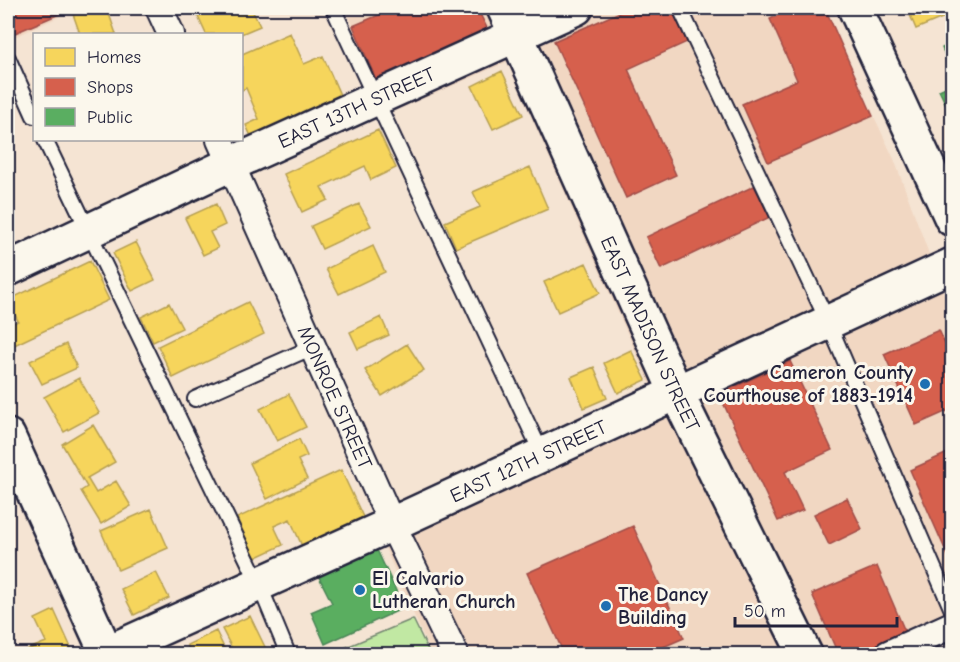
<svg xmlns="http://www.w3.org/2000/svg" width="960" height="662" font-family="'Comic Neue',sans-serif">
<rect width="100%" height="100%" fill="#f5e4d3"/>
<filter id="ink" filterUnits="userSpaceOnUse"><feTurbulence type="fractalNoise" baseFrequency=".0167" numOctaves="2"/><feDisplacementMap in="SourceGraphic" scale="12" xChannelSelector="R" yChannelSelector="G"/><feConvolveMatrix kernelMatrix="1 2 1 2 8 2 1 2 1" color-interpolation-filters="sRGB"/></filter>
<g filter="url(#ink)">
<path fill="#f1d7c2" d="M8,8H79L8,40Z
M345,8H823L894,159L946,300L952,312V654H431L384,546L660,407L507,62L392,112Z"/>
<path fill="#c1e8a3" stroke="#72856f" stroke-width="1.5" d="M413,619L430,654H330Z"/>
<path fill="#f6d55c" stroke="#b69f52" stroke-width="1.5" d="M91,8H107L116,34H80L73,14Z
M194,8H251L260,26L241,34H206Z
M907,8H952V14L916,29Z
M290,33L304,64L323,56L344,104L254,143L246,125L259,119L246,88L242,90V54Z
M502,71L523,115L493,129L472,86Z
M378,130L396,168L371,180L365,166L321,187L328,200L302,212L284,174Z
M530,167L548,209L456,248L445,222L480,207L473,192Z
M216,204L225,225L210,232L218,248L203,255L185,218Z
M359,204L371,226L322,249L311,226Z
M136,242L155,280L132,291L113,253Z
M373,246L385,272L339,294L326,269Z
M90,261L109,300L8,348V326L18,321L8,300Z
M586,263L600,293L558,312L544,282Z
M248,302L264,334L173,378L158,346Z
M169,303L182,328L153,342L141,317Z
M381,317L389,335L358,349L350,332Z
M66,344L77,368L42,384L30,361Z
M407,344L424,370L382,396L365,370Z
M631,350L646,380L618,393L604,363Z
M594,367L607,398L584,408L571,377Z
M79,378L99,413L64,432L44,397Z
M289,394L306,427L277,441L260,409Z
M93,425L115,462L87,478L96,493L116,481L131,506L101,524L81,491L87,487L62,444Z
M299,439L307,456L298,460L307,479L267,499L250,463Z
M341,470L363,517L302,546L290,519L274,526L283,545L255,558L237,518Z
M151,509L168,548L118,570L101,531Z
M156,572L169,598L134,615L121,589Z
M54,610L73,652L68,654H26L24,651L46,642L35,619Z
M250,616L267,651L260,654H235L222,629Z
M216,631L227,654H192L187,645Z"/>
<path fill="#d6604d" stroke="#a04d48" stroke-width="1.5" d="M8,8H73L8,36Z
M395,8H477L490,34L378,84L353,26Z
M629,8H671L687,42L628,69L676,175L626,198L554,41Z
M783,8H825L873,116L768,162L742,104L797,80L770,19L785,12Z
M754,186L770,217L661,269L646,237Z
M939,330L952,359V409L916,425L884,354Z
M790,361L832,450L785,472L803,510L778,521L719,394Z
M952,451V565L910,470Z
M847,498L862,529L829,545L814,514Z
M633,526L684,638L647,654H564L527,573Z
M877,566L907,636L864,654H838L812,594Z"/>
<path fill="#5aae61" stroke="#498456" stroke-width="1.5" d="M952,43V71L942,48Z
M952,84V114L951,115L939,90Z
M377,550L404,608L325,644L311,612L332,603L319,577Z"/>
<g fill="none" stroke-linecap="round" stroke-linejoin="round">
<defs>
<path id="lane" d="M333,8L542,454
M680,8L828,322L952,610
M8,58L34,116
M45,140L98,251L259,584L288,654
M195,399L313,347"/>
<g id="street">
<path d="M159,8L171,34"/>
<path id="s1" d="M220,140L392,524L455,654"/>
<path d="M888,654L952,625"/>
</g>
<g id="secondary">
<path id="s2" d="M504,8L676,392L805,654"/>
<path d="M855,8L952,219"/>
<path id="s3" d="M8,269L231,164L576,8"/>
<path d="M8,436L107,654"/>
<path id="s4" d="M104,654L392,524L952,265"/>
</g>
</defs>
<use href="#lane" stroke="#22223b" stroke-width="18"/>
<use href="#street" stroke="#22223b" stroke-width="30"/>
<use href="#secondary" stroke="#22223b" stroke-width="38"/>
<use href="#lane" stroke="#fbf7ec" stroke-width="14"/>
<use href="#street" stroke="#fbf7ec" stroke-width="26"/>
<use href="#secondary" stroke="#fbf7ec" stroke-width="33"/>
</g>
</g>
<g fill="#1f6fb2" stroke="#fbf7ec" stroke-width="2">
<circle cx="925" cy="384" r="6"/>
<circle cx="360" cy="590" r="6"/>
<circle cx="606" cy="606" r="6"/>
</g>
<g text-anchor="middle" stroke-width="6" stroke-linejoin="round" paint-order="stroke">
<g font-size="20" fill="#22223b" stroke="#fbf7ec">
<text dy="7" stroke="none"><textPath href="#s3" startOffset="384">EAST 13TH STREET</textPath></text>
<text dy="7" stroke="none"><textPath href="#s2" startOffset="357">EAST MADISON STREET</textPath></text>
<text dy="7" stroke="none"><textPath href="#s1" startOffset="282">MONROE STREET</textPath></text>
<text dy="7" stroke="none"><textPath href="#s4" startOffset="466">EAST 12TH STREET</textPath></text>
</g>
<g font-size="20" font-weight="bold" fill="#22223b" stroke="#fbf7ec" text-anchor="start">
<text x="913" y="379" text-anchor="end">Cameron County<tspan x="913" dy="23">Courthouse of 1883-1914</tspan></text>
<text x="372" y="585">El Calvario<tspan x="372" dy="23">Lutheran Church</tspan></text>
<text x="618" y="601">The Dancy<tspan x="618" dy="23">Building</tspan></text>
</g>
</g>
<rect width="960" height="662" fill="none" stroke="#fbf7ec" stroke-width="30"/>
<rect x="15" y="15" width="930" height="632" fill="none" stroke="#22223b" stroke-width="2" filter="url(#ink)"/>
<rect x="33" y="33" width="210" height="108" fill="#fbf7ec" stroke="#a4a2a5" stroke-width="1.5"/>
<rect x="45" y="48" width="30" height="18" fill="#f6d55c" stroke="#a4a2a5" stroke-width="1.5"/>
<text x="87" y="63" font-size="18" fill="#22223b">Homes</text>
<rect x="45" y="78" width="30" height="18" fill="#d6604d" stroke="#a4a2a5" stroke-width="1.5"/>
<text x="87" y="93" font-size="18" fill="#22223b">Shops</text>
<rect x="45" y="108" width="30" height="18" fill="#5aae61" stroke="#a4a2a5" stroke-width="1.5"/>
<text x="87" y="123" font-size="18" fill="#22223b">Public</text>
<path d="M735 617v9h162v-9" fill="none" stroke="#22223b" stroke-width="3"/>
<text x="744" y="617" font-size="18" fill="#22223b" stroke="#fbf7ec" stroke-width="4.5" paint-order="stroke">50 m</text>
</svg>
